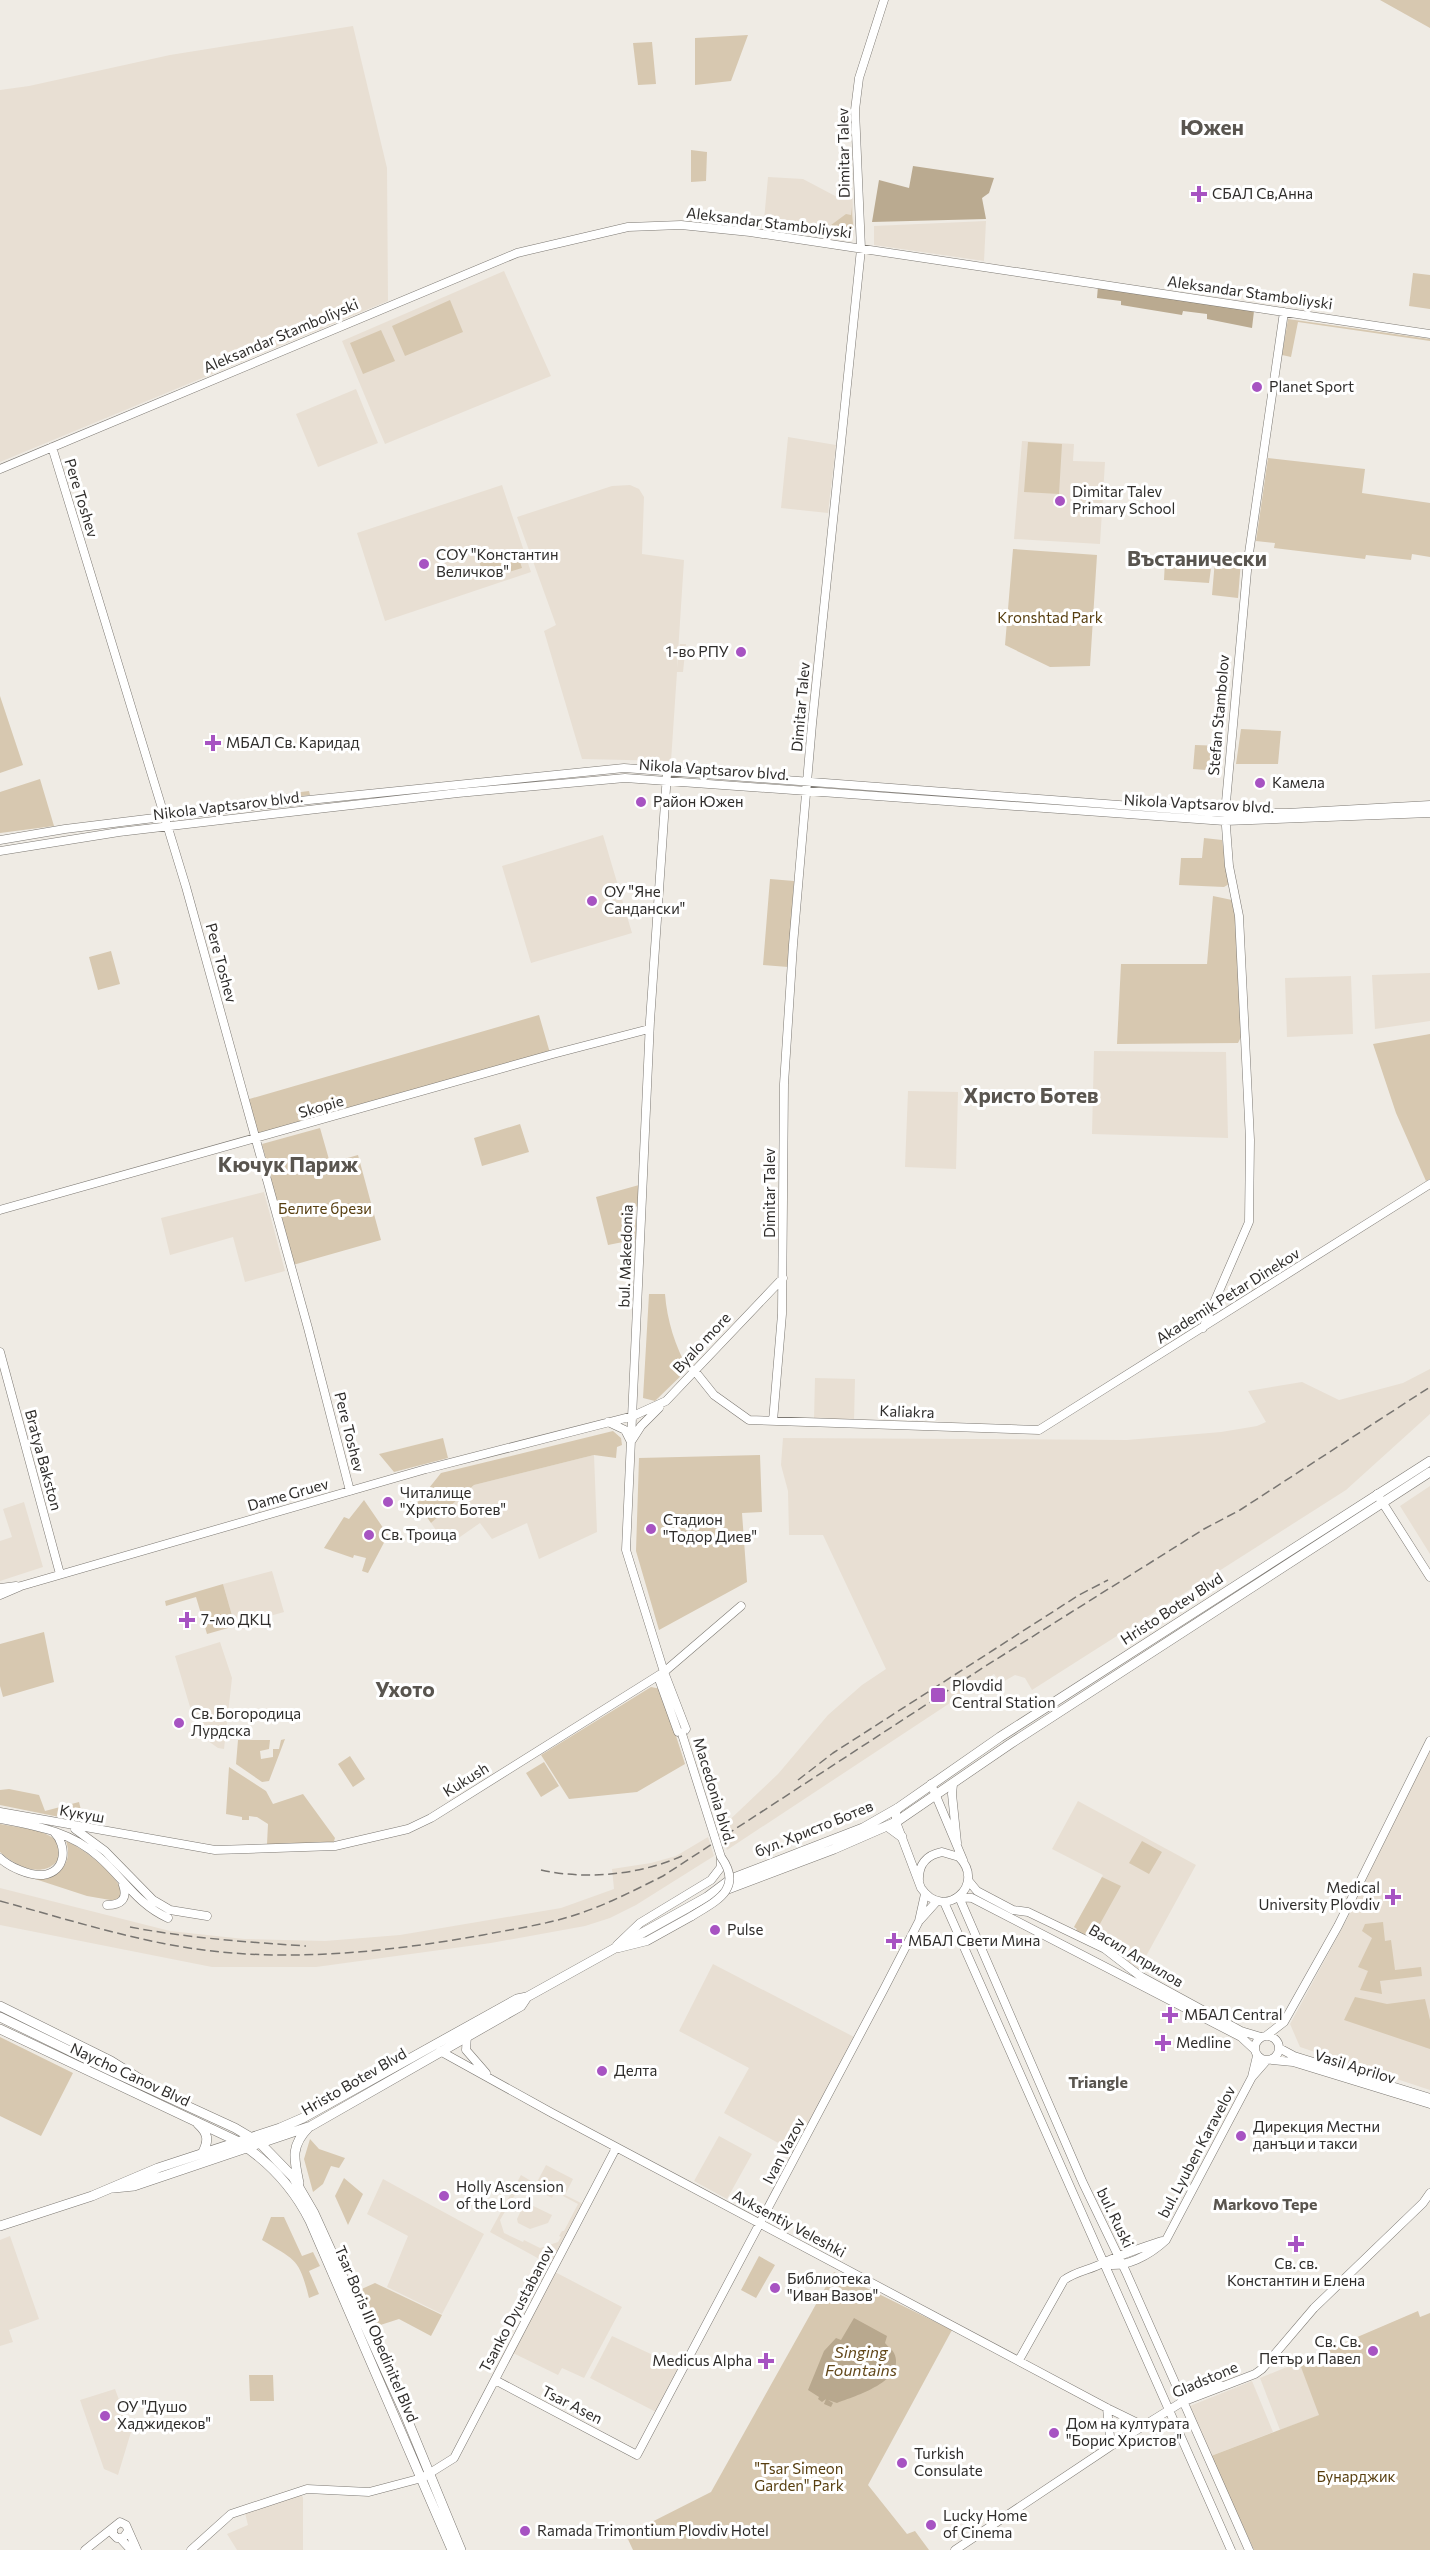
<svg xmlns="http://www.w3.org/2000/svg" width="1430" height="2550" font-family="Commissioner,sans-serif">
<rect width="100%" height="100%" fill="#efebe4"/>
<path fill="#e8dfd3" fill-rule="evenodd" d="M353,26L387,168L388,301L0,462V90L29,86L170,55Z
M768,177L803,179L839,198L852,186L854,235L849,239L763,231Z
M986,221L984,261L874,245V226Z
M504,271L551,376L385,444L342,341Z
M356,389L378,443L318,467L296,414Z
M788,437L836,445L828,513L781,508Z
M1022,441L1074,444L1073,461L1105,462L1100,544L1014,539Z
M502,485L531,572L385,621L357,533Z
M630,485L639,489L644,497L642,554L684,560L677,668L680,644H686L683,672H677L671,761L582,759L544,631L556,625L517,517L612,486Z
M603,835L632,933L531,963L502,866Z
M1430,973V1021L1375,1029L1372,975Z
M1351,976L1353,1034L1287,1037L1285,978Z
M1094,1051L1226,1052L1228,1138L1092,1134Z
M908,1091L958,1092L956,1169L905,1167Z
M264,1192L285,1271L245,1282L233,1237L170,1255L161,1218Z
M1430,1369V1414L1346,1490L1032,1690L1025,1678L1015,1675L1001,1683L994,1674L727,1850L719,1830L778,1774L828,1715L862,1685L886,1669L823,1535H789L788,1491L781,1465L783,1438L1127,1440L1221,1432L1257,1426L1266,1422L1248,1391L1302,1382L1339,1400L1403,1383Z
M815,1378L855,1379L854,1421L814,1420Z
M594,1455L597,1532L539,1559L527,1523L492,1539L480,1523L447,1546L431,1523L474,1485Z
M1430,1486V1554L1400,1506Z
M24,1502L43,1567L0,1581V1541L12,1537L3,1509Z
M272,1571L284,1612L235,1626L223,1584Z
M220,1642L232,1678L224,1749L218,1748L198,1734L175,1656Z
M1430,1749V2090L1300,2047L1290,2024L1346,1921Z
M1078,1801L1196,1865L1139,1969L1075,1932L1077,1929L1074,1927L1103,1875L1052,1849Z
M708,1837L714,1856L636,1905L610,1918L585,1926L491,1943L316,1967H212L0,1925V1888L170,1931L244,1939L325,1941L400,1935L561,1908L614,1889L612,1869L651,1863L676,1856Z
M713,1964L858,2039L798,2154L724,2113L749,2068L679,2031Z
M719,2136L752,2154L727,2199L694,2181Z
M546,2165L573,2179L565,2195L583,2204L552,2266L490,2232L521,2175L536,2184ZM522,2183L552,2198L559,2183L567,2186L563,2196L578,2204L564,2231H562L559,2236L561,2237L558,2242L540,2248L524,2240L523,2242L504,2233L500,2220Z
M383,2179L484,2234L442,2314L387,2287L408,2236L367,2214Z
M525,2202L552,2215L548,2223L530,2229L518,2223L517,2219Z
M10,2236L39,2319L9,2330L13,2342L0,2346V2240Z
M555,2272L622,2307L584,2378L562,2368L558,2375L513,2353Z
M612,2336L681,2368L656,2412L590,2378Z
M1299,2362L1320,2415L1280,2430L1260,2378Z
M1252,2381L1273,2432L1211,2456L1190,2406Z
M115,2389L131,2432L118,2475L104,2469L80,2400Z
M300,2495L303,2497V2550H237L227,2534L248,2525L245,2513Z"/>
<path fill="#d7c8b0" d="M1380,0H1430V28Z
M748,35L731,81L695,85V38Z
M652,42L656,84L638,85L633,43Z
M691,150L707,152L706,181L691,182Z
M851,207L854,232L846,237L824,235L821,230L822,227L827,228L846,214L851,215Z
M1413,273L1430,275V309L1409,306Z
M450,300L463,332L405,356L392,326Z
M1288,319L1430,339V341L1298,322L1291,357L1282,355Z
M381,330L395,361L363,374L350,343Z
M1028,442L1062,444L1059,494L1024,492Z
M1268,458L1365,469L1362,493L1430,503V557L1412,554L1411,560L1366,555L1365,559L1274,548L1275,543L1256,541Z
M516,549L522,568L485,579L479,561Z
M1013,549L1097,555L1090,666L1050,667L1005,645Z
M1165,560L1212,561L1209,583L1164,580Z
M1215,560L1241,561L1238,598L1212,595Z
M0,696L23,765L0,773Z
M1241,729L1281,731L1278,764H1236Z
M1195,745L1223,746L1219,771L1193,769Z
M40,779L54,826L0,833V792Z
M309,791L310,795L177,812L176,808Z
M1204,838L1222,840L1229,884L1224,887L1179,885L1181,858H1202Z
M770,879L794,881L788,967L763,965Z
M1213,896L1232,900L1236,923L1241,1037L1238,1043L1117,1044L1121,964H1207Z
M111,951L120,984L98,990L89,957Z
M539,1015L550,1053L257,1136L246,1100Z
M1430,1034V1179L1426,1181L1396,1113L1373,1044Z
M520,1124L529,1152L482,1166L474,1138Z
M320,1128L330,1163L358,1155L381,1240L293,1265L262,1144Z
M639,1185V1205L634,1208L638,1239L608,1245L596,1197Z
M649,1294H665C667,1320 675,1346 688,1369L655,1401L643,1398Z
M613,1431L621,1438L622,1445L617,1447L616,1458L594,1455L474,1485L431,1523L417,1503L441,1473Z
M443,1438L448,1458L394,1472L379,1454Z
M760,1455L762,1512L742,1513L747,1582L659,1630L636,1551L639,1458Z
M364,1500L388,1535L368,1573L362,1571L366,1558L354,1555L353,1558L324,1548L344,1517L349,1519Z
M223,1584L235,1626L207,1634L196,1597L166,1606L165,1601Z
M44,1632L54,1682L3,1697L0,1686V1644Z
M651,1687L661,1689L685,1764L637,1792L569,1799L541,1755Z
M285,1739L269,1781L262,1782L236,1764L238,1740H270L269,1749L260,1751L261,1759L273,1757V1749H279L281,1740Z
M350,1756L365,1779L353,1787L338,1764Z
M544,1762L559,1786L541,1797L526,1773Z
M229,1767L266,1791L273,1804L303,1794L335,1838L333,1844L322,1847L267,1844L268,1824L257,1817L249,1816V1820H242V1817L226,1814Z
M9,1789L39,1795L45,1811L79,1802L84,1822L0,1805V1790Z
M0,1824C15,1827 33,1828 46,1834C80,1848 48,1895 0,1852Z
M66,1841C82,1847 121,1877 122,1894L116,1901L87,1896L35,1879C57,1880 74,1864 66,1841Z
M1142,1841L1162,1852L1149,1874L1129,1863Z
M1102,1877L1121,1886L1096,1931L1114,1941L1109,1950L1075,1932L1077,1929L1074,1927Z
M1383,1922L1385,1941L1391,1940L1395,1970L1421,1967L1422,1976L1380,1981L1382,1994L1360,1990L1368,1971L1358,1967L1372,1938L1362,1931L1365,1924Z
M1355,1997L1387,2004L1425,1999L1430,2020V2049L1344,2020Z
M0,2037L73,2073L41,2136L0,2116Z
M310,2139L319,2149L345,2158L339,2168L331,2166L323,2184L313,2192L304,2159Z
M344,2178L363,2194L348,2225L335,2196Z
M271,2217H284L302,2256L313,2252L320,2266L309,2271L319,2294L309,2298C299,2258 296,2261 262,2240Z
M759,2256L775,2265L756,2298L741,2290Z
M834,2272L952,2330L868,2485L907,2534L915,2531L929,2550H633L626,2535L711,2492Z
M375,2283L442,2315L431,2336L399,2319L371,2328L355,2292Z
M1418,2311L1420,2317L1430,2313V2550H1254L1211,2456L1319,2415L1299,2362Z
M249,2375H273L274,2401H250Z"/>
<path fill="#baaa90" d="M913,166L994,178L989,193L982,198L986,219L872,222L879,180L909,188Z
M1098,286L1254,311L1252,328L1207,319V314L1183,311L1182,315L1121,305V301L1097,298Z"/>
<path fill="#b8a88e" d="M854,2318L887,2336L885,2343C888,2347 892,2349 894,2353C907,2381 855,2396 837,2403L828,2400L833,2403L831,2407L824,2404L826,2399L822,2402L818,2399L819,2397L808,2390L824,2351L836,2338L841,2340Z"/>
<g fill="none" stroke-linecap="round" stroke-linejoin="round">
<defs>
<path id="secondary" d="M52,447L186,887L308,1328L350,1491
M0,469L517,253L628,227L681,225L750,232L1430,334
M0,840L65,829L260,805L624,768L1225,813H1287L1430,805
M0,851L119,832L264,815L458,793L625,778L1225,821L1430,813
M0,1210L553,1054L649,1029
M1203,1328L1249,1222L1250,1140L1239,916L1229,866L1225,813L1248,560L1284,312
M0,1352L60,1574
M694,1370L714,1395L749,1420L1039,1430L1430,1184
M773,1421L782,1314L784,1084L793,945L812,724L861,249L855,110L859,78L884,0
M608,1422L625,1430L630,1440
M632,1440L641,1426L659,1408
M1377,1494L1430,1577
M0,1588L16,1586
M0,1595L21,1586L426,1469L633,1416L666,1401L783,1278
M664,1672L660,1682L678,1732L682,1734L686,1729L664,1672L626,1550L650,1021L667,774
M931,1784L963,1860
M953,1784L952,1794L957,1843
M898,1808L896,1812V1822L921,1888C944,1922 987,1885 959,1857L942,1852C926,1855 918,1865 919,1881
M0,1812L215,1850L335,1846L408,1829L431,1818L664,1672L741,1606
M0,1819C36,1826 70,1831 99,1857C123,1878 138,1905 168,1918
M75,1829L105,1851L153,1900L170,1910L207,1916
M0,1858C9,1867 30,1876 43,1875C66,1872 68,1846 54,1832
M968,1880L977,1891L1013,1910L1028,1912L1105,1949L1140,1976L1241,2031L1261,2037
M959,1897L1083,2183L1126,2272L1249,2550
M959,1897L972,1898L1241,2037L1255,2050
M944,1902L1231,2550
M107,1905C121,1905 128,1899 123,1885
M920,1920L937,1901
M617,1945L640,1923L711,1880L721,1867V1857
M619,1948L647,1941L692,1916
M467,2035L466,2050L486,2073
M1255 2048a12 12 0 1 1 24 0a12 12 0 1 1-24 0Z
M1266,2036L1284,2022L1338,1926L1430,1741
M1279,2048L1294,2056L1430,2098
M440,2051L552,2113L1107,2408L1144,2426
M1272,2060L1293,2062L1430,2104
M1252,2077L1257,2056
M1103,2264C1125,2269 1150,2255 1166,2240L1252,2077L1266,2061
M1019,2360L1064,2280C1076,2271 1090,2270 1103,2263C1122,2254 1141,2248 1162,2241
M495,2380L637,2455L884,1989L919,1921L925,1894
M1176,2387L1188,2393L1211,2384L1223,2386
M1107,2408L1111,2446
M113,2528V2534L117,2538H123L128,2531
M120,2538L131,2550
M85,2550L120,2522L126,2525L137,2550
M191,2550L231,2514L307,2489L369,2492L422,2478L454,2458L616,2148
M955,2550L1111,2446L1182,2402L1255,2374L1262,2369L1314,2308L1423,2203L1430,2193"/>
<path id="primary" d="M887,1826L902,1837
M720,1892L834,1849L896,1822L1010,1744L1430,1472
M0,2006L111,2061L140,2079
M0,2017L109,2070L235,2128L260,2143L293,2177L314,2213L405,2414L461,2550
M0,2029L237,2141C270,2162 293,2187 310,2221L452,2550
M198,2124C208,2133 209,2140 203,2152
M299,2183C294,2159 290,2146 309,2127
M114,2188L134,2186L311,2126L521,2006L527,1997
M0,2226L92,2196L158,2168L280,2128L303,2118L517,1999L527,1997L707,1897L731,1879L863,1828L898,1808L1000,1737L1430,1461"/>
</defs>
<use href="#secondary" stroke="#7c7872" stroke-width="9"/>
<use href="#primary" stroke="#7c7872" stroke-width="10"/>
<use href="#secondary" stroke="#fff" stroke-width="8"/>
<use href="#primary" stroke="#fff" stroke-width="9"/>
<path stroke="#787571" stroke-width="1.5" stroke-dasharray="9 4.5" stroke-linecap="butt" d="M798,1780L833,1753L1079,1595L1108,1580
M541,1870C586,1880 639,1875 682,1856
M0,1901C63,1918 125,1938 189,1948C286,1963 387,1952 483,1935C513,1929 543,1925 572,1916C604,1906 633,1891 663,1876L984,1667L1204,1529L1240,1510L1430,1387
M130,1927C188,1938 247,1942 306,1946"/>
<defs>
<path id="secondary-bridge" d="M682,1734L721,1857C744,1889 716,1901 692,1916"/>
</defs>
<use href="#secondary-bridge" stroke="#7c7872" stroke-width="9" stroke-linecap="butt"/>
<use href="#secondary-bridge" stroke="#fff" stroke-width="8"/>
</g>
<g fill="#a753c2" stroke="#fff" stroke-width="2">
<path d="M1196 185h6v6h6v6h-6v6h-6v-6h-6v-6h6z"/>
<circle cx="1257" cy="387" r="6"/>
<circle cx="1060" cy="501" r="6"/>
<circle cx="424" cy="564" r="6"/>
<circle cx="741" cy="652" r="6"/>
<path d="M210 734h6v6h6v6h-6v6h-6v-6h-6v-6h6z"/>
<circle cx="1260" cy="783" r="6"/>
<circle cx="641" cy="802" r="6"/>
<circle cx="592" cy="901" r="6"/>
<circle cx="388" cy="1502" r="6"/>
<circle cx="651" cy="1529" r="6"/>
<circle cx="369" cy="1535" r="6"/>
<path d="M184 1611h6v6h6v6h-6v6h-6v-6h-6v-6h6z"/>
<rect x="930" y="1687" width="16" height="16" rx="3"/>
<circle cx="179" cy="1723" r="6"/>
<path d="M1390 1888h6v6h6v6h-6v6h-6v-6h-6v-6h6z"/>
<circle cx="715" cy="1930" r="6"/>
<path d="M891 1932h6v6h6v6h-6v6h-6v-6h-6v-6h6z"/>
<path d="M1167 2006h6v6h6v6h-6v6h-6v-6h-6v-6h6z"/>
<path d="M1160 2034h6v6h6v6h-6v6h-6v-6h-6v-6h6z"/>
<circle cx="602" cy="2071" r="6"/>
<circle cx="1241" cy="2136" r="6"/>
<circle cx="444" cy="2196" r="6"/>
<path d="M1293 2235h6v6h6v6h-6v6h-6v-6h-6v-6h6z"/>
<circle cx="775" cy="2288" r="6"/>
<circle cx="1373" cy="2351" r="6"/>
<path d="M763 2352h6v6h6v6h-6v6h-6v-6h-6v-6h6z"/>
<circle cx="105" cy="2416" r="6"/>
<circle cx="1054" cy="2433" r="6"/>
<circle cx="902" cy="2463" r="6"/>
<circle cx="931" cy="2525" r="6"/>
<circle cx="525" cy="2531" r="6"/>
</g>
<g text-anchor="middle" stroke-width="6" stroke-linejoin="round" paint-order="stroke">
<g font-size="15" fill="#2f2d2b" stroke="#fff">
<text transform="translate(844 153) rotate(-91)" y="5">Dimitar Talev</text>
<text transform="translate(769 223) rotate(7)" y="5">Aleksandar Stamboliyski</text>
<text transform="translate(1250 293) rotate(8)" y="5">Aleksandar Stamboliyski</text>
<text transform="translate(281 336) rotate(-23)" y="5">Aleksandar Stamboliyski</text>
<text transform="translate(81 498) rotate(73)" y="5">Pere Toshev</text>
<text transform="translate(801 707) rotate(-85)" y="5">Dimitar Talev</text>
<text transform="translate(1219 715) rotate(-85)" y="5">Stefan Stambolov</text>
<text transform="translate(714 770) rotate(4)" y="5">Nikola Vaptsarov blvd.</text>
<text transform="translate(1199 804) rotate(3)" y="5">Nikola Vaptsarov blvd.</text>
<text transform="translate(228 806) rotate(-7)" y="5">Nikola Vaptsarov blvd.</text>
<text transform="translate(221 963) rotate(75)" y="5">Pere Toshev</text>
<text transform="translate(321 1107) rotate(-16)" y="5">Skopie</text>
<text transform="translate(770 1193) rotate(-90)" y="5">Dimitar Talev</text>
<text transform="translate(626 1256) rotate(-88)" y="5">bul. Makedonia</text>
<text transform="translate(1228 1296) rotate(-32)" y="5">Akademik Petar Dinekov</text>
<text transform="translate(702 1343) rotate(-47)" y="5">Byalo more</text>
<text transform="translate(907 1412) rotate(2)" y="5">Kaliakra</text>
<text transform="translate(349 1432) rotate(76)" y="5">Pere Toshev</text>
<text transform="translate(43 1460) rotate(75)" y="5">Bratya Bakston</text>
<text transform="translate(288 1495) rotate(-16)" y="5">Dame Gruev</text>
<text transform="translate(1172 1609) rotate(-33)" y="5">Hristo Botev Blvd</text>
<text transform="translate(466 1780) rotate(-32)" y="5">Kukush</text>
<text transform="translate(714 1791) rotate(73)" y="5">Macedonia blvd.</text>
<text transform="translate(82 1814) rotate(10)" y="5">Кукуш</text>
<text transform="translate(814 1829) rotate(-22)" y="5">бул. Христо Ботев</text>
<text transform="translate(1136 1956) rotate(31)" y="5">Васил Априлов</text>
<text transform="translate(1355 2067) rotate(17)" y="5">Vasil Aprilov</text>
<text transform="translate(130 2075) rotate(25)" y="5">Naycho Canov Blvd</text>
<text transform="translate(354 2082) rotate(-30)" y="5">Hristo Botev Blvd</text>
<text transform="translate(784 2151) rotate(-62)" y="5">Ivan Vazov</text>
<text transform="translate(1197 2152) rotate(-62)" y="5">bul. Lyuben Karavelov</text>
<text transform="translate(1115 2218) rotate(64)" y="5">bul. Ruski</text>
<text transform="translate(789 2224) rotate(28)" y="5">Avksentiy Veleshki</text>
<text transform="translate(517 2309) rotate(-62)" y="5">Tsanko Dyustabanov</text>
<text transform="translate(376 2334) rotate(67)" y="5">Tsar Boris III Obedinitel Blvd</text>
<text transform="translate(1205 2380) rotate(-23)" y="5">Gladstone</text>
<text transform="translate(572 2405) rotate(27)" y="5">Tsar Asen</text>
</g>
<g font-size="15" fill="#2f2d2b" stroke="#fff" text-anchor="start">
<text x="1212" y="199">СБАЛ Св,Анна</text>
<text x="1269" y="392">Planet Sport</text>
<text x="1072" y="497">Dimitar Talev<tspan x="1072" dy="17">Primary School</tspan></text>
<text x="436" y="560">СОУ "Константин<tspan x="436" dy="17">Величков"</tspan></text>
<text x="729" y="657" text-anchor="end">1-во РПУ</text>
<text x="226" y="748">МБАЛ Св. Каридад</text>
<text x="1272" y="788">Камела</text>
<text x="653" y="807">Район Южен</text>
<text x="604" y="897">ОУ "Яне<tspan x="604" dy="17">Сандански"</tspan></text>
<text x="400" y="1498">Читалище<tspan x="400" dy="17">"Христо Ботев"</tspan></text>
<text x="663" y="1525">Стадион<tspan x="663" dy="17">"Тодор Диев"</tspan></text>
<text x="381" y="1540">Св. Троица</text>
<text x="201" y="1625">7-мо ДКЦ</text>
<text x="952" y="1691">Plovdid<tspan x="952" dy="17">Central Station</tspan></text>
<text x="191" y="1719">Св. Богородица<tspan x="191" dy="17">Лурдска</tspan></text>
<text x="1380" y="1893" text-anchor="end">Medical<tspan x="1380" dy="17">University Plovdiv</tspan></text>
<text x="727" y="1935">Pulse</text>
<text x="908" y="1946">МБАЛ Свети Мина</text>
<text x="1184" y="2020">МБАЛ Central</text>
<text x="1176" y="2048">Medline</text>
<text x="614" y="2076">Делта</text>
<text x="1253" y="2132">Дирекция Местни<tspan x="1253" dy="17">данъци и такси</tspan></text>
<text x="456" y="2192">Holly Ascension<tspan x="456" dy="17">of the Lord</tspan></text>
<text x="1296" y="2269" text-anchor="middle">Св. св.<tspan x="1296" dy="17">Константин и Елена</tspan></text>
<text x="787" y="2284">Библиотека<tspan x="787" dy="17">"Иван Вазов"</tspan></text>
<text x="1361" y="2347" text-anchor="end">Св. Св.<tspan x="1361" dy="17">Петър и Павел</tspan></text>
<text x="752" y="2366" text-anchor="end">Medicus Alpha</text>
<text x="117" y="2412">ОУ "Душо<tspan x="117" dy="17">Хаджидеков"</tspan></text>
<text x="1066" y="2429">Дом на културата<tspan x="1066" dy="17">"Борис Христов"</tspan></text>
<text x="914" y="2459">Turkish<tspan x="914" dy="17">Consulate</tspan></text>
<text x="943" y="2521">Lucky Home<tspan x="943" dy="17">of Cinema</tspan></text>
<text x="537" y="2536">Ramada Trimontium Plovdiv Hotel</text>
</g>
<g font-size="15" fill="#573e0f" stroke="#fff">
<text x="1050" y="623">Kronshtad Park</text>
<text x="325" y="1214">Белите брези</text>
<text x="799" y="2474">"Tsar Simeon<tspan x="799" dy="17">Garden" Park</tspan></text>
<text x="1356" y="2482">Бунарджик</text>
</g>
<g font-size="16" font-weight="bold" fill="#59554f" stroke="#fff">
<text x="1098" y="2088">Triangle</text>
<text x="1265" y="2210">Markovo Tepe</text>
</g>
<g font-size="16" font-style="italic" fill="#62481b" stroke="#fff">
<text x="861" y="2358">Singing<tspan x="861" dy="18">Fountains</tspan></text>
</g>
<g font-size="21" font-weight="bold" fill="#59554f" stroke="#fff">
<text x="1212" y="135">Южен</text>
<text x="1197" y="566">Въстанически</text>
<text x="1031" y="1103">Христо Ботев</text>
<text x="288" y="1172">Кючук Париж</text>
<text x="405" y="1697">Ухото</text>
</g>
</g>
</svg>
